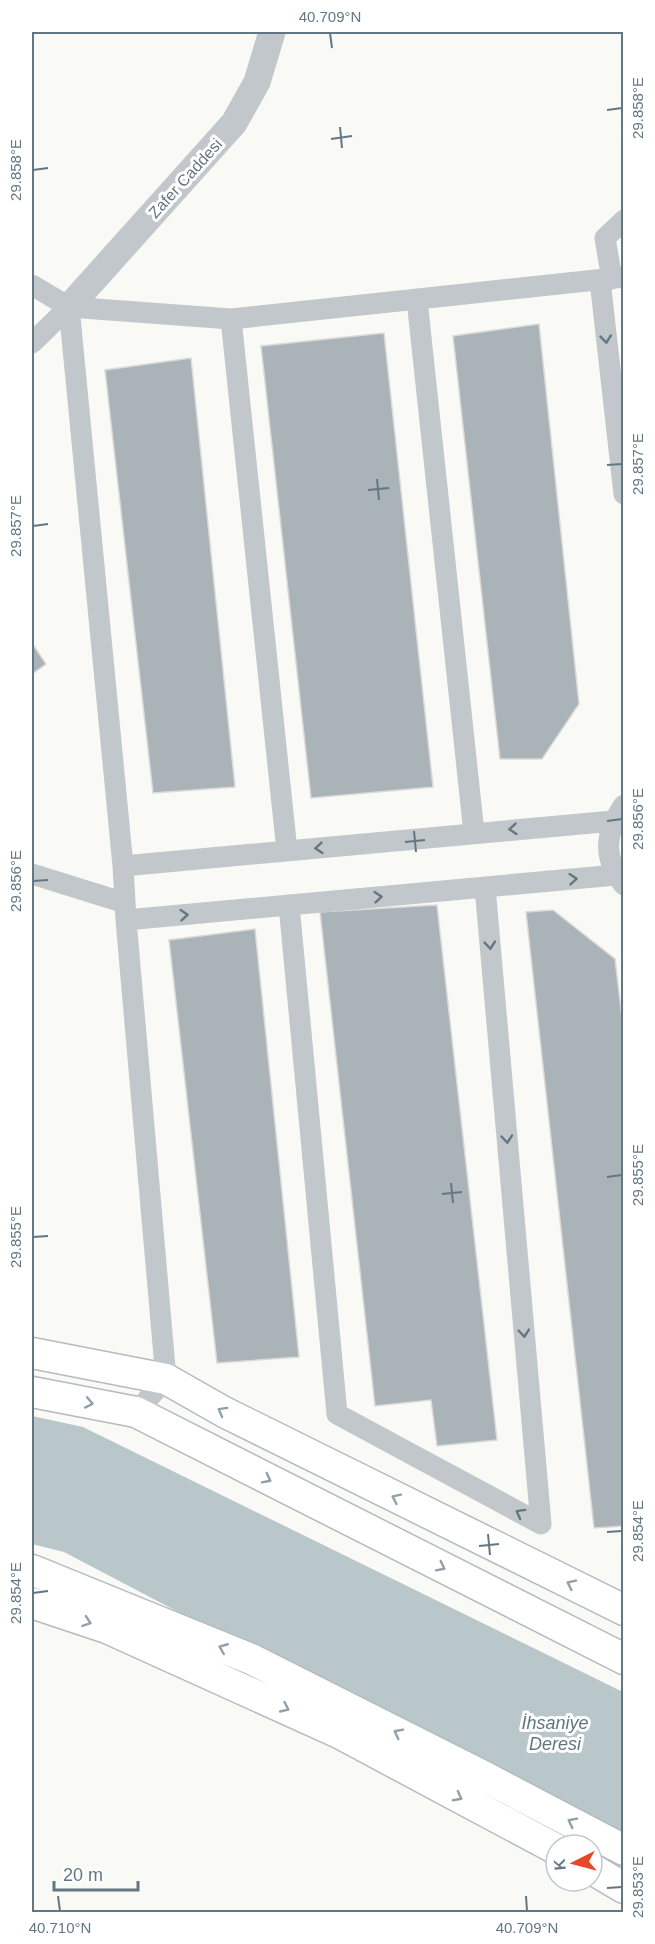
<svg xmlns="http://www.w3.org/2000/svg" width="655" height="1944" font-family="Helvetica,sans-serif">
<rect width="100%" height="100%" fill="#f9f9f6"/>
<path fill="#b9c7ca" d="M32,1416L83,1427L623,1692V1845L64,1552L32,1544Z"/>
<path fill="#a9b3b8" stroke="#dbdad8" stroke-width="1.5" d="M539,324L579,704L542,759H500L453,336Z
M384,333L433,787L311,798L261,346Z
M191,358L235,787L153,793L105,370Z
M32,643L46,664L32,674Z
M437,905L497,1440L437,1446L431,1400L375,1406L320,912Z
M553,910L615,959L624,1035V1526L594,1528L526,912Z
M255,929L299,1357L217,1363L169,940Z"/>
<g fill="none" stroke-linecap="round" stroke-linejoin="round">
<defs>
<path id="secondary" d="M32,1353L166,1379L224,1412L624,1610
M32,1392L136,1412L624,1659
M32,1570L251,1659L485,1777L624,1850
M32,1603L107,1628L339,1733L556,1849
M592,1869L624,1888"/>
</defs>
<use href="#secondary" stroke="#b4bbbf" stroke-width="33"/>
<path stroke="#c2c7cb" stroke-width="21" d="M612,279L605,238L624,220
M600,280L624,494
M32,285L69,307L123,866L126,920L166,1379L136,1412
M417,300L474,833
M231,319L287,851
M32,343L69,307L231,319L624,277
M624,805C605,833 602,857 624,885
M123,866L613,821
M32,874L125,903
M289,905L337,1414L541,1524L485,887
M126,920L616,875"/>
<path stroke="#c2c7cb" stroke-width="27" d="M69,307L234,123L257,82L272,32"/>
<use href="#secondary" stroke="#fff" stroke-width="30"/>
</g>
<defs><path id="oneway-chevron" d="M-2-3.5L2.5 0L-2 3.5" fill="none" stroke-width="1.6" stroke-linecap="round" stroke-linejoin="round" transform="scale(1.5)"/></defs>
<g stroke="#637782">
<use href="#oneway-chevron" transform="translate(606 339) rotate(84)"/>
<use href="#oneway-chevron" transform="translate(513 829) rotate(175)"/>
<use href="#oneway-chevron" transform="translate(319 848) rotate(175)"/>
<use href="#oneway-chevron" transform="translate(573 879) rotate(-5)"/>
<use href="#oneway-chevron" transform="translate(378 897) rotate(-5)"/>
<use href="#oneway-chevron" transform="translate(184 915) rotate(-5)"/>
<use href="#oneway-chevron" transform="translate(490 945) rotate(85)"/>
<use href="#oneway-chevron" transform="translate(507 1139) rotate(85)"/>
<use href="#oneway-chevron" transform="translate(524 1333) rotate(85)"/>
<use href="#oneway-chevron" transform="translate(520 1513) rotate(-151)"/>
</g>
<g stroke="#92a0a8">
<use href="#oneway-chevron" transform="translate(89 1403) rotate(11)"/>
<use href="#oneway-chevron" transform="translate(222 1411) rotate(-151)"/>
<use href="#oneway-chevron" transform="translate(267 1479) rotate(27)"/>
<use href="#oneway-chevron" transform="translate(396 1498) rotate(-154)"/>
<use href="#oneway-chevron" transform="translate(441 1567) rotate(27)"/>
<use href="#oneway-chevron" transform="translate(571 1584) rotate(-154)"/>
<use href="#oneway-chevron" transform="translate(87 1622) rotate(19)"/>
<use href="#oneway-chevron" transform="translate(223 1648) rotate(-158)"/>
<use href="#oneway-chevron" transform="translate(285 1708) rotate(25)"/>
<use href="#oneway-chevron" transform="translate(398 1733) rotate(-153)"/>
<use href="#oneway-chevron" transform="translate(458 1797) rotate(28)"/>
<use href="#oneway-chevron" transform="translate(572 1822) rotate(-153)"/>
</g>
<path fill="none" stroke="#637782" stroke-width="2" d="M330,33L332,48M607,110L622,108M340,127L342,148M331,139L352,136M33,170L48,168M607,465L622,464M377,479L379,500M368,490L389,488M33,526L48,524M607,821L622,819M414,831L416,852M405,842L425,840M33,881L48,880M607,1177L622,1175M451,1183L453,1203M442,1194L462,1192M33,1237L48,1236M607,1532L622,1531M488,1534L490,1555M479,1546L499,1544M33,1593L48,1591M607,1888L622,1887M58,1896L60,1911M526,1896L527,1911"/>
<g text-anchor="middle" stroke-width="6" stroke-linejoin="round" paint-order="stroke">
<g font-size="16" fill="#637782" stroke="#fff">
<text transform="translate(185 178) rotate(-48)" y="6">Zafer Caddesi</text>
</g>
<g font-size="18" font-style="italic" fill="#5e767c" stroke="#fff">
<text x="555" y="1729">İhsaniye<tspan x="555" dy="21">Deresi</tspan></text>
</g>
</g>
<rect width="655" height="1944" fill="none" stroke="#ffffff" stroke-width="66"/>
<g transform="translate(574 1863) rotate(264)"><circle r="28" fill="#ffffff" stroke="#c1c9cd" stroke-width="1.5"/>
<path d="M0-4.5L10 22L0 15L-10 22Z" fill="#e6482a"/>
<text y="-9" font-size="16" font-weight="bold" text-anchor="middle" fill="#637782">K</text>
</g>
<path d="M54 1881v9h84v-9" fill="none" stroke="#637782" stroke-width="3"/>
<text x="63" y="1881" font-size="18" fill="#637782" stroke="#ffffff" stroke-width="4.5" paint-order="stroke">20 m</text>
<rect x="33" y="33" width="589" height="1878" fill="none" stroke="#637782" stroke-width="2"/>
<g font-size="15" text-anchor="middle" fill="#637782">
<text x="330" y="22">40.709°N</text>
<text transform="translate(638 108) rotate(-90)" y="5">29.858°E</text>
<text transform="translate(16 170) rotate(-90)" y="5">29.858°E</text>
<text transform="translate(638 464) rotate(-90)" y="5">29.857°E</text>
<text transform="translate(16 526) rotate(-90)" y="5">29.857°E</text>
<text transform="translate(638 819) rotate(-90)" y="5">29.856°E</text>
<text transform="translate(16 881) rotate(-90)" y="5">29.856°E</text>
<text transform="translate(638 1175) rotate(-90)" y="5">29.855°E</text>
<text transform="translate(16 1237) rotate(-90)" y="5">29.855°E</text>
<text transform="translate(638 1531) rotate(-90)" y="5">29.854°E</text>
<text transform="translate(16 1593) rotate(-90)" y="5">29.854°E</text>
<text transform="translate(638 1887) rotate(-90)" y="5">29.853°E</text>
<text x="60" y="1933">40.710°N</text>
<text x="527" y="1933">40.709°N</text>
</g>
</svg>
